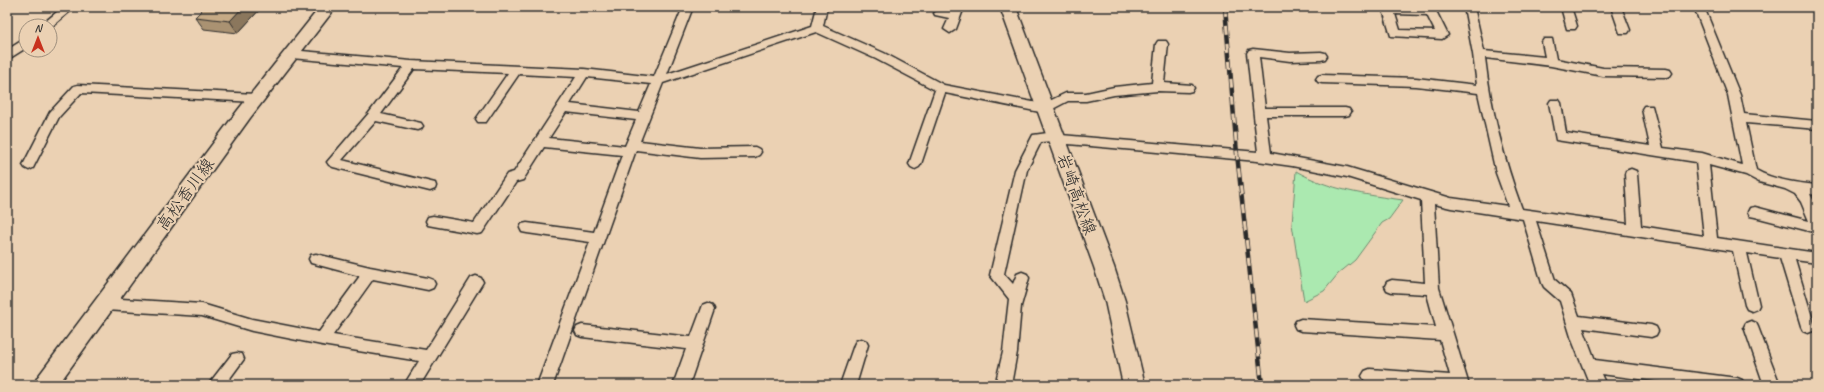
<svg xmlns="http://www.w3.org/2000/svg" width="1824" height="392" font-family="Caveat,'Klee One',sans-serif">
<rect width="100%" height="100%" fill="#ebd1b3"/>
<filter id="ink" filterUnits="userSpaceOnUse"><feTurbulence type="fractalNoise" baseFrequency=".025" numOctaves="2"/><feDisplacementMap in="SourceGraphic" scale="8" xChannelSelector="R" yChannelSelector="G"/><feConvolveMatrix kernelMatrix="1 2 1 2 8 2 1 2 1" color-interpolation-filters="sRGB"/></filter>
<g filter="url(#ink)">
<path fill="#abe9b0" stroke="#6b8a6e" d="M1296,171C1329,190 1366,195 1403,200L1389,219L1382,223L1355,260L1338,274L1324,291L1304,301L1292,224Z"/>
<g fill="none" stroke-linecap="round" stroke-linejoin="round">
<defs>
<path id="street" d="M63,7H75L50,28V26H40Z
M683,7H693L667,74L812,26L817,7H827L823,26L884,53L944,85L1043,104L1066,93H1086L1114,87L1152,83L1156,44L1158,41H1166L1168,44L1164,83L1192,85L1194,88L1192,91L1188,92L1158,91L1114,95L1086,101H1068L1045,113L945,93L921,164L919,167L915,169L911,167L909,164L935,90L876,59L816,32L663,83L640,141L700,148L755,147L759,149L761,152L759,155L755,157L700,158L636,150L553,385H537L590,242L527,233L522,232L520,228L522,224L527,223L594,232L622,155L544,147L523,180L516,182L482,233L477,234L433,226L428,225L426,221L428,217L433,216L474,223L507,174L514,172L576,77L519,74L486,122H478L476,119L508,73L414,69L381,114L421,123L423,126L421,129L417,130L376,121L342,160L435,183L436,186L435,189L430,191L333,167L329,165L327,162L369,113L403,68L291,58L287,57L285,54L287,51L291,50L411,61L584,69L654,77ZM587,77L651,84L639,112L570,104ZM566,112L636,120L625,146L549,138Z
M954,7H964L956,29L950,33L944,29L949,18L935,15L934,13L939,10L952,11Z
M1398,7H1434L1448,35L1442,39L1391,36L1383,10L1386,7ZM1395,14L1427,15L1435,31L1400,30Z
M1464,7H1474L1484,51L1545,57L1542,42L1544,39H1552L1556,59L1603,68L1666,69L1670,70L1672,73L1670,76L1666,77L1603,76L1551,66L1485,58C1491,110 1504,160 1522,209L1628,224L1625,174L1626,171L1631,169L1636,171L1637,174L1641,226L1704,236L1696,162L1556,140L1549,103L1551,100H1559L1561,103L1566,133L1650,146L1642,109L1644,106H1652L1663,148L1702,153L1742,165L1728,95L1694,7H1704L1740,95L1744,114L1817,121V129L1746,123L1756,170C1773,180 1797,183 1817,185V195L1810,194L1817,207V233L1755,217L1750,216L1748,212L1750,208L1755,207L1809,221L1801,202L1795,194L1785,189L1759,182L1746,175L1709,165L1717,238L1817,253V263L1795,260L1815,327L1813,331L1808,333L1803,331L1801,327L1780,258L1747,253L1759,305L1757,309L1752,311L1747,309L1745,305L1733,251L1536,221L1555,280L1571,294L1579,316L1651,325L1656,327L1658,331L1656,335L1651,337L1583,328L1595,360L1737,378L1742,380L1745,385H1686L1601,374L1606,385H1590L1572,340L1560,301L1544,287L1542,283L1523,219L1451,208L1434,204L1439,288L1468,382L1466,385H1407L1370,383L1365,381L1362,376L1365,371L1370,369L1450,375L1440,340L1301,331L1296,329L1294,325L1296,321L1301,319L1436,327L1427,294L1392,292L1387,290L1385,286L1387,282L1392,280L1425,283L1421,200L1347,177L1292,166L1257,161L1057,143L1052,141L1041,142L1027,170L1004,274L1013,284L1017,274L1022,272L1027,274L1029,278L1021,306L1017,352L1011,385H995L1003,352L1009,299L990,275L1015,170L1033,135L1055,132L1061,135L1258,152L1247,53L1249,50L1253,49L1290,53L1321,52L1325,53L1327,56L1325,59L1321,60L1290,61L1259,57L1265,108H1345L1349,109L1351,112L1349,115L1345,116H1266L1271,153L1347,167L1451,198L1508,206L1496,173L1478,93L1416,86L1322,83L1318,82L1316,79L1318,76L1322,75L1416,78L1477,85L1473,54Z
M1561,7H1571L1577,26L1575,29H1567Z
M1611,7H1621L1630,30L1628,33H1620Z
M26,38V48L7,60V50Z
M78,85L256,94L260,95L262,98L260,101L256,102L81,93L59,117L33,168L29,170L25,168L23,165L50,112L74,86Z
M316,254L370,267L428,278L433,280L435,284L433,288L428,290L373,279L333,335L426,350L471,278L476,276L481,278L483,282L420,385H404L419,361L322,345L252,331L202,316L105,310L100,308L98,304L100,300L105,298L202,304L252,319L319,332L360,276L311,263L309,259L311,255Z
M708,303L713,305L715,309L689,385H673L686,349L582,337L577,335L575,331L577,327L582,325L691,337L703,305Z
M1751,321L1756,323L1758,327L1780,385H1764L1744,327L1746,323Z
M861,339L866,341L868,345L856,385H840L854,345L856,341Z
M237,353L242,354L244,359L225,385H208L232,354Z"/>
<path id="secondary" d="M320,7H336L250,118L58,385H34L37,378L238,110Z
M1000,7H1016L1114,267L1125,301L1145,385H1123L1105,301L1094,267Z"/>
</defs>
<use href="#street" stroke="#2b2b2b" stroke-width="3"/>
<use href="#secondary" stroke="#2b2b2b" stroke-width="3"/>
<use href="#street" fill="#ebd1b3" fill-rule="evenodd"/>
<use href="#secondary" fill="#ebd1b3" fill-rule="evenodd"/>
<defs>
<path id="rail" d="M1225,7L1237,154L1262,385"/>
</defs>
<use href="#rail" stroke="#2b2b2b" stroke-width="4.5"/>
<use href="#rail" stroke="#ebd1b3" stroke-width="3" stroke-dasharray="9" stroke-linecap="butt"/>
</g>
<path fill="#aa9272" stroke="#2b2b2b" d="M262,7L238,33L204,29L195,17Z"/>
<path fill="#8b775d" stroke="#2b2b2b" d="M243,7H262L238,33L230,21Z"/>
<path fill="#c6aa85" stroke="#2b2b2b" d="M205,7H243L230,21L195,17Z"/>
</g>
<g text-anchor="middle" stroke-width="4" stroke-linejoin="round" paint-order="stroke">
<g font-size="17" fill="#2b2b2b" stroke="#ebd1b3">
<text transform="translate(185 194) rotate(-54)" y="6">高松香川線</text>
<text transform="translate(1077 194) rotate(70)" y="6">岩崎高松線</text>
</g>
</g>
<rect width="1824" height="392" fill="none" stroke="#ebd1b3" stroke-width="24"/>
<rect x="12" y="12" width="1800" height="368" fill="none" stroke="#2b2b2b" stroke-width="1.5" filter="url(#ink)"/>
<g transform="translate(38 38)"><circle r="19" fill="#ebd1b3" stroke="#9e8f7d"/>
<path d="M0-3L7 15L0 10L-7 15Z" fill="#c8321e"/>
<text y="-6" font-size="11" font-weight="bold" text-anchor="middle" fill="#2b2b2b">N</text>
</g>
</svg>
